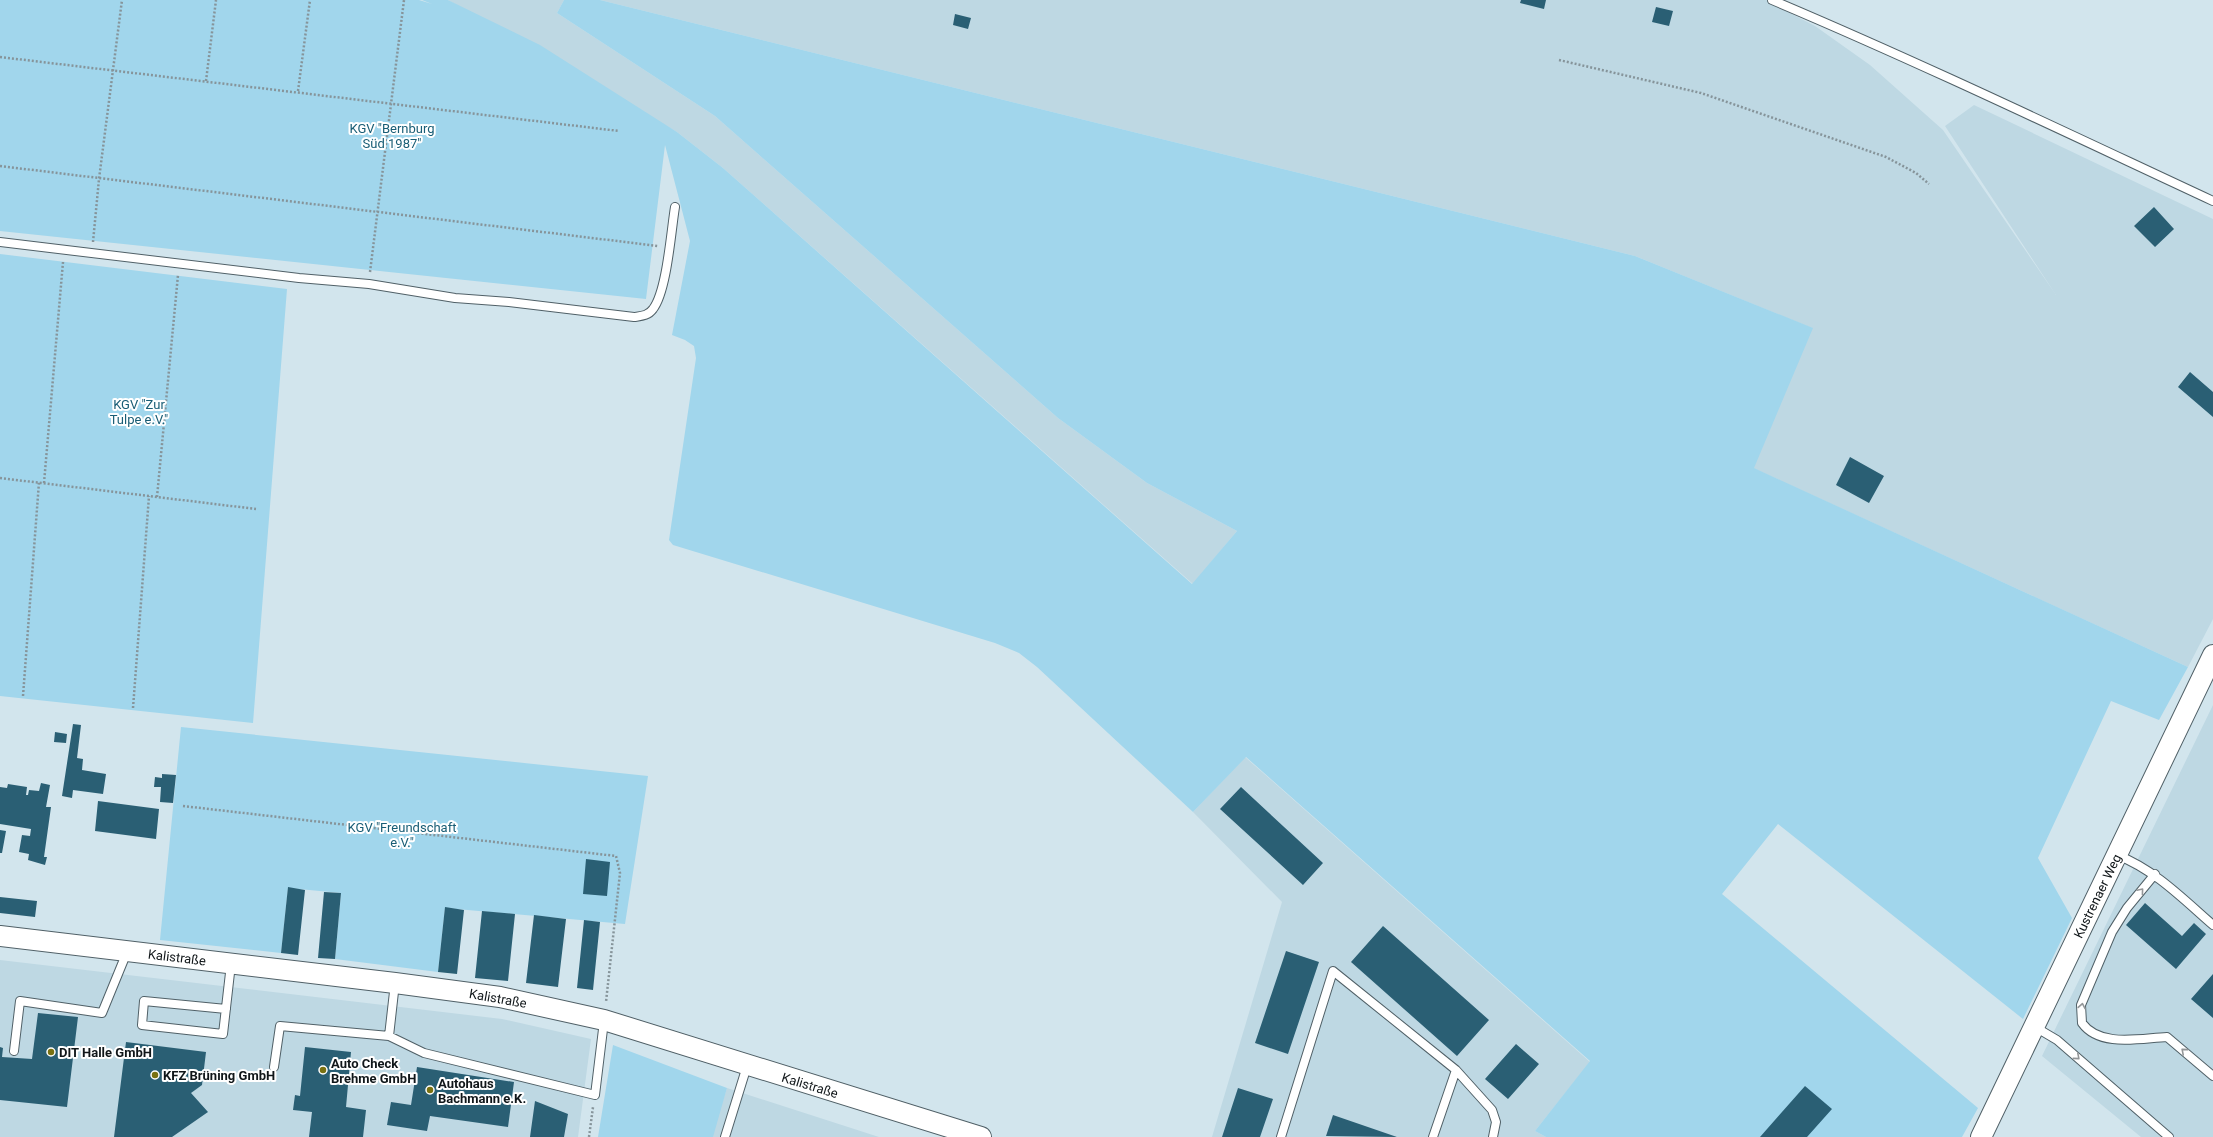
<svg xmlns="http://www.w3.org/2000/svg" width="2213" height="1137" font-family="Roboto,sans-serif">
<rect width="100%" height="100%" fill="#d2e5ed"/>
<path fill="#bed8e3" d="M448,0H564L557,13L715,116L1058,418L1147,483L1237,531L1193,584L723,168L677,132Z
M600,0H1783L1784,10L1815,26L1870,65L1943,130L2056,295L1945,126L1974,105L2213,219V619L2188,667L1753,468L1812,328L1635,256Z
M2213,705V1137H2141L2042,1056Z
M1245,757L1590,1062L1535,1131L1546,1137H1212L1282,902L1193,812Z
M0,960L502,1019L591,1039L578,1137H0Z
M727,1088L879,1137H711Z"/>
<path fill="#a1d6ec" d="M0,0H419L432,4L422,0H448L540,45L677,132L723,168L1192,584L1237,531L1147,483L1058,418L715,116L557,13L564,0H600L1635,256L1813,328L1754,468L2188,667L2159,720L2111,701L2038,858L2072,918L2023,1019L1778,824L1722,894L1978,1108L1962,1137H1546L1535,1131L1590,1061L1246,757L1193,812L1037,667L1019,653L995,643L673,545L669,540L696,358L694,346L685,340L672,335L690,241L665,145L646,299L0,231Z
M0,254L287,289L253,723L0,696Z
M181,727L648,776L625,924L445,908L438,972L335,959L341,893L288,888L281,953L160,940Z
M613,1045L727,1088L713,1137H598Z"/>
<path fill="#2a5f74" d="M1521,0H1546L1544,9L1520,3Z
M1656,7L1673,11L1669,26L1652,22Z
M955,14L971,18L968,29L953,25Z
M2154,207L2174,229L2155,247L2134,226Z
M2190,372L2213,392V417L2178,387Z
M1850,457L1884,476L1869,503L1836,485Z
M73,724L81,725L77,758L83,759L82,770L106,774L103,794L73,790L72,798L62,796Z
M55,732L67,734L66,743L54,742Z
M162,774L176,775L173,803L160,802L161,787H154L155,777L162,778Z
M41,783L50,785L46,807H51L44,857H47L45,865L28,860L29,854L19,852L22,835L30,836L31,829L0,824V787L7,788L8,784L27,787L26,795H28L29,790L39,791Z
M1241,787L1323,863L1303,885L1220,809Z
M98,801L159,809L156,839L95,831Z
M0,830L6,831L2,853H0Z
M586,859L610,862L607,896L583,894Z
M288,887L305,890L298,955L281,953Z
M324,892L341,893L335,959L318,958Z
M0,897L37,901L35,917L0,913Z
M2145,903L2182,936L2194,923L2206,934L2176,969L2126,925Z
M445,907L464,910L457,974L438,972Z
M482,911L515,914L508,981L475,978Z
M534,915L566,919L558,987L526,983Z
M584,920L600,922L593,990L577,988Z
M1383,926L1489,1020L1457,1056L1351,962Z
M1286,951L1319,962L1288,1054L1255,1043Z
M2213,974V1018L2191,999Z
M38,1013L78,1017L67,1107L0,1100V1047L3,1048L2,1057L32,1059Z
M126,1042L206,1052L202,1085L191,1093L208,1112L172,1137H114Z
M1516,1044L1539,1064L1508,1099L1485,1079Z
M305,1047L351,1052L346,1107L366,1110L363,1137H309L312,1112L293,1110L295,1095L300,1096Z
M417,1067L514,1082L508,1127L430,1116L427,1131L387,1125L391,1102L411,1105Z
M1805,1086L1832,1109L1807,1137H1760Z
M1238,1088L1273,1099L1260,1137H1222Z
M535,1101L568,1114L564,1137H530Z
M1333,1115L1397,1137L1326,1136Z"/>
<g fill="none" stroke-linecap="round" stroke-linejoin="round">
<defs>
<path id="service" d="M1772,0C1921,63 2067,133 2213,201
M0,242L299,278L369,284L455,298L509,302L634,317C641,316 648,316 653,309C667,291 671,231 675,207
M2117,855C2155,870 2182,898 2213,925
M2155,874L2127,908L2112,932L2081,1005L2082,1023C2100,1048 2141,1038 2167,1037L2213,1076
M395,983L389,1036L424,1053L595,1095L604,1021
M226,1009L144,1001L142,1025L223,1034L231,964
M2035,1027L2057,1040L2169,1137
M14,1051L20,1001L102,1013L127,952
M274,1067L280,1026L389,1036
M1456,1070L1492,1110L1496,1122L1493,1137
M725,1137L747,1066
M1281,1137L1333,971L1456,1070L1433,1137"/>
<path id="tertiary" d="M0,936L395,983L500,997L604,1020L981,1137
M1981,1137L2213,655"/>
</defs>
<use href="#service" stroke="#506067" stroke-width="10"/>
<use href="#tertiary" stroke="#506067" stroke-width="22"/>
<path stroke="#86949a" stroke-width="2.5" stroke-dasharray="2 2" stroke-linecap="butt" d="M0,57L619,131
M1559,60L1701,93L1886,157L1916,173L1929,184
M206,81L216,0
M298,91L310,0
M0,166L658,246
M93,242L99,179L122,0
M370,272L404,0
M0,478L256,509
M44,483L63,262
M157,497L178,275
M23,696L39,482
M133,708L149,496
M183,806L616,856L620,873L606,1002
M589,1137L593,1107"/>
<use href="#service" stroke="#fff" stroke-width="8"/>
<use href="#tertiary" stroke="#fff" stroke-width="20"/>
</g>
<defs><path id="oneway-chevron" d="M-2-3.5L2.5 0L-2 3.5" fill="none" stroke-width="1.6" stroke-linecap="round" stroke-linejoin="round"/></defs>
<g stroke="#939698">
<use href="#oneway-chevron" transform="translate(2141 891) rotate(-50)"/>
<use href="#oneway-chevron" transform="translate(2082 1006) rotate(-80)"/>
<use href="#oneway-chevron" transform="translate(2184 1051) rotate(-139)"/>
<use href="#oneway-chevron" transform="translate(2077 1057) rotate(41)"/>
</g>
<g fill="#797111" stroke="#fff" stroke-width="1.5">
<circle cx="51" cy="1052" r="4"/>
<circle cx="323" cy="1070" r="4"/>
<circle cx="155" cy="1075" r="4"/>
<circle cx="430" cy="1090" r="4"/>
</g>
<g text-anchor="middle" stroke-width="4" stroke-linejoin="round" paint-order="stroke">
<g font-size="13" fill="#185d75" stroke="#fff">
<text x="392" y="133">KGV "Bernburg<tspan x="392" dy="15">Süd 1987"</tspan></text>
<text x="139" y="409">KGV "Zur<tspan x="139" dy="15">Tulpe e.V."</tspan></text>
<text x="402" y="832">KGV "Freundschaft<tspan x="402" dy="15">e.V."</tspan></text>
</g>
<g font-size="13" fill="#101619" stroke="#fff">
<text transform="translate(2097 896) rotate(-64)" y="5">Kustrenaer Weg</text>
<text transform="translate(177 957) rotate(7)" y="5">Kalistraße</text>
<text transform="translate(498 998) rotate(10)" y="5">Kalistraße</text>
<text transform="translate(810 1085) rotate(17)" y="5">Kalistraße</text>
</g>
<g font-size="13" font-weight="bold" fill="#101619" stroke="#fff" text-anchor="start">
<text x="59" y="1057">DIT Halle GmbH</text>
<text x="331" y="1068">Auto Check<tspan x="331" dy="15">Brehme GmbH</tspan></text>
<text x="163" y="1080">KFZ Brüning GmbH</text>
<text x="438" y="1088">Autohaus<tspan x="438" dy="15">Bachmann e.K.</tspan></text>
</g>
</g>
</svg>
